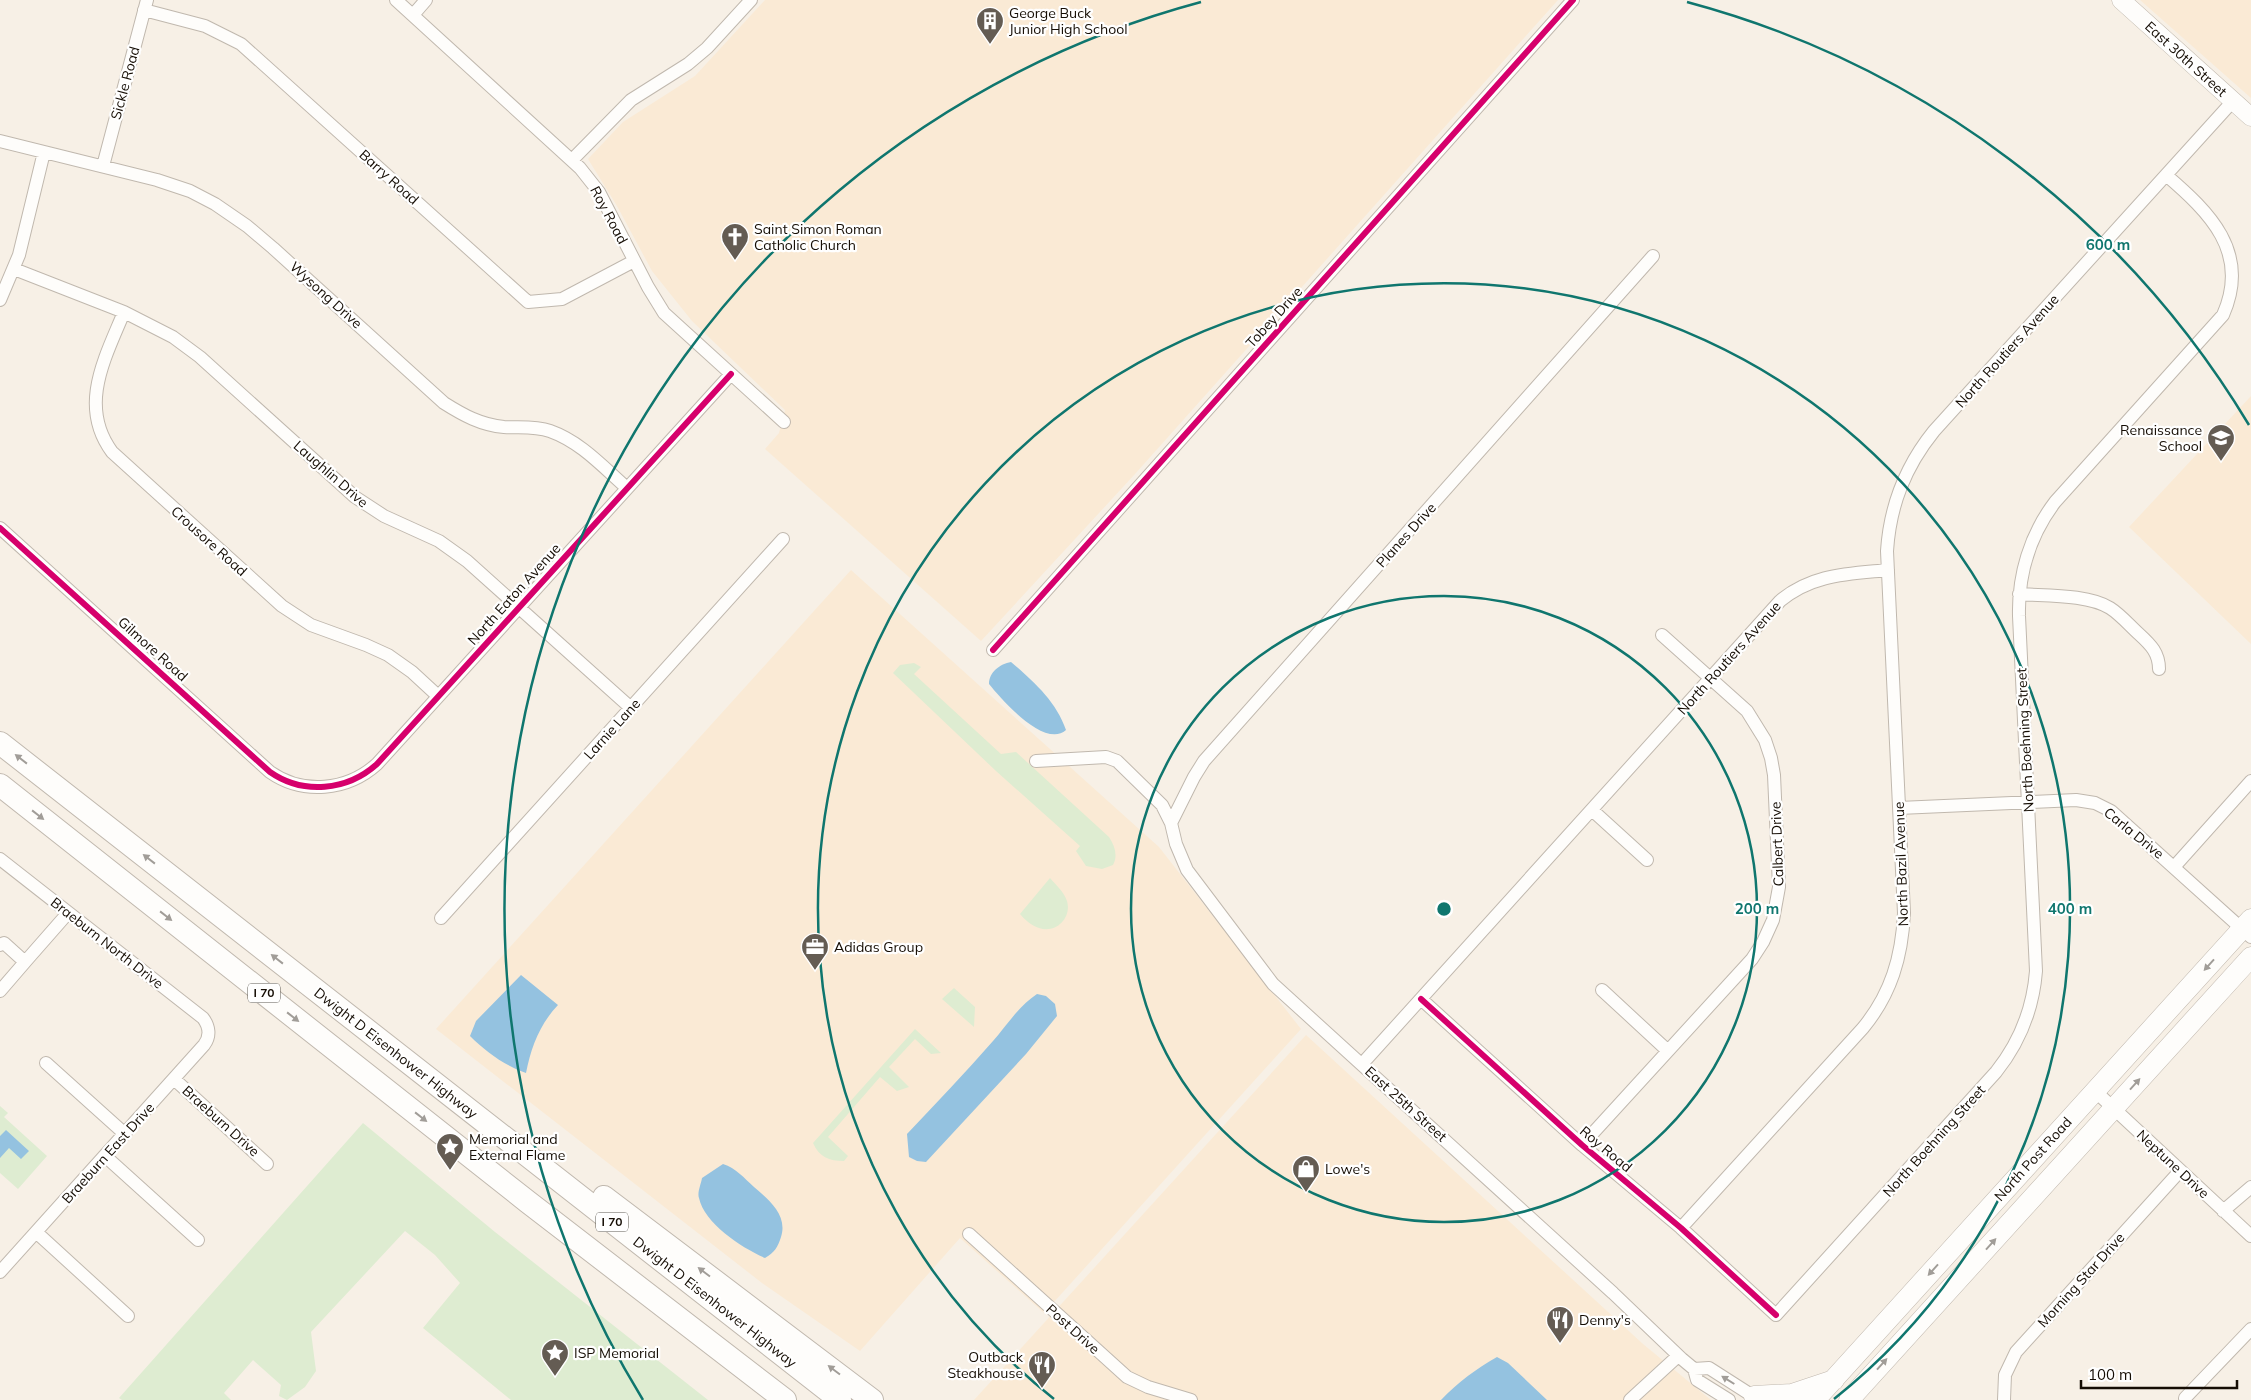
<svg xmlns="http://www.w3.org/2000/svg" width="2251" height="1400" font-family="Mulish,sans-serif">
<rect width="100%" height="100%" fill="#f7f0e6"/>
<path fill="#faead5" d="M765,0H1558L1135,474L981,641L765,449L779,433L785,410L692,321L652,271L617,206L588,159L623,122L695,76Z
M2140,0H2251V98Z
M2251,396V644L2129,527Z
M851,570L1159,847L1301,1029L1044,1313L960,1238L860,1351L762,1283L436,1029Z
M1306,1035L1643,1344L1711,1400H974Z"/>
<path fill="#deecd1" d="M914,663L921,667L914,674L1001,754L1016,752L1109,837C1115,846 1118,856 1113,865L1102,869L1086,866L1076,851L1080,846L996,771L893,673L900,665Z
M1050,878C1056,885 1064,892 1067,901C1072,918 1056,934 1039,928C1032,926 1025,920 1020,914Z
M954,988L975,1007L974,1027L942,999Z
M915,1029L941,1053L931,1054L915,1039L889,1067L909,1087L897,1091L880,1077L828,1137L848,1156L844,1161C829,1161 819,1157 813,1143Z
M0,1106L8,1113L4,1117L47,1156L18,1189L0,1173Z
M363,1123L495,1232L708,1400H511L423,1328L460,1283L435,1255L405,1231L311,1332L316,1371L305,1387L287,1400L279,1396L281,1385L253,1360L224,1393L231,1400H122L119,1398Z"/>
<path fill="#94c2e0" d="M1011,662C1033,681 1056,701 1066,730C1045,749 1002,700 989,684C989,672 1000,664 1011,662Z
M521,975L558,1005C540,1024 531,1047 526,1073C505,1066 485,1051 470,1036L476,1021Z
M1037,994L1046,996L1055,1004L1057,1016L1026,1054L926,1162L917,1161L909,1157L907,1134C936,1103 965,1073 993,1041C1007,1025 1019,1006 1037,994Z
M6,1130L29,1151L21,1159L9,1148L0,1158V1136Z
M723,1164C736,1168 744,1178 754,1187C769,1200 788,1215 781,1237C778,1247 774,1253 765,1258C742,1248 704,1223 699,1198C697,1193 701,1184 702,1178Z
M1497,1357L1508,1363L1547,1400H1441C1458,1382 1476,1369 1497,1357Z"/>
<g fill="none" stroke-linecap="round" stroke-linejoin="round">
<defs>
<path id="street" d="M396,0L580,168L599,192L648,287L664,313L784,422
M144,10L205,26L241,44L528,302L562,299L634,261
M413,15L426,0
M0,141L157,180L190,191L215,204L247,226L273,248L444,403C463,415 481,425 504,427C520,428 535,426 550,431C581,442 603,467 627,488
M572,160L631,100L688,64L707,48L751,0
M103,166L147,0
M14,269L124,312L173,337L200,357L355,497L384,516L439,541L467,561L631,708
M0,300L19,255L44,152
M124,312C105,358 78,406 112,452L282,606L311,625L366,645L388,655L412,672L438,696
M0,528L270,772C303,795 347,791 377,764L731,374
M2019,594C2045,596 2088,594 2110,608C2121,615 2130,626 2139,634C2151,645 2159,653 2159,669
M993,650L1573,0
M1036,761L1106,757L1117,761L1162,805L1171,823L1176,844L1187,870L1273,984L1613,1293L1682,1359L1694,1369L1709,1368L1759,1400
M1899,808L2076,800L2095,803L2111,811L2251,937
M1592,810L1647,860
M1171,823L1194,777L1204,761L1653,256
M0,859L203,1018C209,1026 211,1036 204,1045L0,1272
M2174,867L2251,781
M441,918L783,539
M0,945L4,943L25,962L0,991
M25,962L68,913
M1602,990L1668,1051
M1421,999L1582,1145L1681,1228L1776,1315L1996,1072C2020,1042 2033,1009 2036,971L2019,616C2018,575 2030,535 2055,502L2223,315C2251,252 2209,212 2166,175
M46,1063L125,1134
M1362,1064L1780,601C1812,574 1848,574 1888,570
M174,1079L267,1164
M2095,1091L2251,1236
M1582,1145L1752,959L1763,942L1773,920L1779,887L1774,775L1771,758L1765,740L1747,711L1662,635
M105,1156L198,1240
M2223,1211L2251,1187
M1681,1228L1863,1028C1891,994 1902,957 1904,913L1887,551C1890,505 1905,467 1934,431L2233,101
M36,1232L128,1316
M969,1234L1127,1377L1148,1387L1191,1400
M1694,1369L1697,1380L1729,1400
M2185,1398L2251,1329
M1630,1400L1678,1356
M2004,1400L2005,1375L2016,1352L2180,1171"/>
<path id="secondary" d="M2121,0L2251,117"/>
<path id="primary" d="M1754,1396L1792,1394L1834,1380
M1815,1400L2251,919
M1849,1400L2251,957"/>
<path id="highway" d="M0,743L840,1400
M0,785L528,1202L785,1400
M604,1197L872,1400"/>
</defs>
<use href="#street" stroke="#c0b8ae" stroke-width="14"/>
<use href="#secondary" stroke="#c0b8ae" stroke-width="19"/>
<use href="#primary" stroke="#c0b8ae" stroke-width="21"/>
<use href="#highway" stroke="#c0b8ae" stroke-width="24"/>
<use href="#street" stroke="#fefdfb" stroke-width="12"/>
<use href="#secondary" stroke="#fefdfb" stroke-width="18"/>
<use href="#primary" stroke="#fefdfb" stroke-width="20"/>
<use href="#highway" stroke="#fefdfb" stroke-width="22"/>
<defs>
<path id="cycleway" d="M0,528L270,772C303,795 347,791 377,764L731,374
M993,650L1573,0
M1421,999L1582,1145L1681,1228L1776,1315"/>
</defs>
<use href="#cycleway" stroke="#fff" stroke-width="9"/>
<use href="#cycleway" stroke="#d6006c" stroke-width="6"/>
</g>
<defs><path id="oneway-solid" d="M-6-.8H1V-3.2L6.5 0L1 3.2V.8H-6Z" transform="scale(1.25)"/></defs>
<g fill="#a19d98">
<use href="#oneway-solid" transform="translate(21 759) rotate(-142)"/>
<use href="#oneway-solid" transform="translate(38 815) rotate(38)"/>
<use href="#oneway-solid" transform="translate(149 859) rotate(-142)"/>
<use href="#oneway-solid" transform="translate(166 916) rotate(38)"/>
<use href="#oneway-solid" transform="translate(277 959) rotate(-142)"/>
<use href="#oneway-solid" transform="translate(2209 965) rotate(132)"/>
<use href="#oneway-solid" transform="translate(293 1017) rotate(38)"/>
<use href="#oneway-solid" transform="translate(2135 1084) rotate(-48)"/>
<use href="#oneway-solid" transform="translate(421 1117) rotate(38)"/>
<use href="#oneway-solid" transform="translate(1991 1244) rotate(-48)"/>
<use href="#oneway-solid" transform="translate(1933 1270) rotate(132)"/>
<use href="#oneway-solid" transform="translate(704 1272) rotate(-143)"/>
<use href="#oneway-solid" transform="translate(1882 1364) rotate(-48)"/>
<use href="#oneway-solid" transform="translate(834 1370) rotate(-143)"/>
<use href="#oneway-solid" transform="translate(1728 1380) rotate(-148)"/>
</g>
<g fill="none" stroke="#0f766e" stroke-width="2.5">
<circle cx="1444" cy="909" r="313"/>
<path d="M1054 1399A626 626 0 1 1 1834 1399"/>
<path d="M643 1400A939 939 0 0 1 1201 2M1687 2A939 939 0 0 1 2249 425"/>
</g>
<defs>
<symbol id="building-pin" viewBox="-11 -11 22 30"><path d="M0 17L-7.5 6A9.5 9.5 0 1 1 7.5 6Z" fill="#645c53" stroke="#fff"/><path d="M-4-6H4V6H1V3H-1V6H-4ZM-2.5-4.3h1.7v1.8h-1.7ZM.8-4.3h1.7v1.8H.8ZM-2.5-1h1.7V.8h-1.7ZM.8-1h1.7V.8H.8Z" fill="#fff"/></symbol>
<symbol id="church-pin" viewBox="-11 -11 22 30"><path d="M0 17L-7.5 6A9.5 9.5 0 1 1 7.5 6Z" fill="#645c53" stroke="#fff"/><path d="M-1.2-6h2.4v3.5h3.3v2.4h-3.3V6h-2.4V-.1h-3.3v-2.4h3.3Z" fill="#fff"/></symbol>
<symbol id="school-pin" viewBox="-11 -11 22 30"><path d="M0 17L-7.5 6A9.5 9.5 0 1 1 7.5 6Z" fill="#645c53" stroke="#fff"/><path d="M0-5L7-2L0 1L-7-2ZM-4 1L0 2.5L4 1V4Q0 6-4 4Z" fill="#fff"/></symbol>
<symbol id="office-pin" viewBox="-11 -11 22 30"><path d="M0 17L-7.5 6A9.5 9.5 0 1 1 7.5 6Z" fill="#645c53" stroke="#fff"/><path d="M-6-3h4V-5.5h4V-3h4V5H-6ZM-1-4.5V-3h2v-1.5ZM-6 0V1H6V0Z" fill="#fff"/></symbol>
<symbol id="sight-pin" viewBox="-11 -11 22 30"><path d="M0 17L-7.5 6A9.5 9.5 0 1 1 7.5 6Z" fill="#645c53" stroke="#fff"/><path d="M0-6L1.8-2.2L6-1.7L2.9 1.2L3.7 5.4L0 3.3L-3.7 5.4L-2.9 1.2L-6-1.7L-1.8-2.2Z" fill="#fff"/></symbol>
<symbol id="shop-pin" viewBox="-11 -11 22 30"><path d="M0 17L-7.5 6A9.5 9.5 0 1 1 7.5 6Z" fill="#645c53" stroke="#fff"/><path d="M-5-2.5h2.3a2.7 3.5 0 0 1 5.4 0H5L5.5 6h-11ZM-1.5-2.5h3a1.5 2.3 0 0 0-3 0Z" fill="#fff"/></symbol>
<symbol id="restaurant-pin" viewBox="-11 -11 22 30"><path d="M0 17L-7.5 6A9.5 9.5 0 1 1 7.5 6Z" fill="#645c53" stroke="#fff"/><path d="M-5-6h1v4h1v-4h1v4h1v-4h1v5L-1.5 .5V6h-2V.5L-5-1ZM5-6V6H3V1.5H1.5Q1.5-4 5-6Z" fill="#fff"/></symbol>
</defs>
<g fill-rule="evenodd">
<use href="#building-pin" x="974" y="5" width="32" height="43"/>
<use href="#church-pin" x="719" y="221" width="32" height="43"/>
<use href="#school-pin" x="2205" y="422" width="32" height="43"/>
<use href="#office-pin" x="799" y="931" width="32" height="43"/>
<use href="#sight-pin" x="434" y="1131" width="32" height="43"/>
<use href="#shop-pin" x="1290" y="1153" width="32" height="43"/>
<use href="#restaurant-pin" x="1544" y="1304" width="32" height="43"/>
<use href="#sight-pin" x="539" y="1337" width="32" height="43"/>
<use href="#restaurant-pin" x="1026" y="1349" width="32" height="43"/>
</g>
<g text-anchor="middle" stroke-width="4.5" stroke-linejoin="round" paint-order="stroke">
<g fill="#fff" stroke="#5b564f" stroke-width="1">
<rect x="248" y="983.5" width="32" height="19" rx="4"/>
<rect x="596" y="1212.5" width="32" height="19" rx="4"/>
</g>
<g font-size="12" font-weight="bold" fill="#150d04">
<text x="264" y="997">I 70</text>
<text x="612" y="1226">I 70</text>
</g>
<g font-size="14" fill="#150d04" stroke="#fff" text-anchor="start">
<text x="1009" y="18">George Buck<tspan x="1009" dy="16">Junior High School</tspan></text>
<text x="754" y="234">Saint Simon Roman<tspan x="754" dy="16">Catholic Church</tspan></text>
<text x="2202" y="435" text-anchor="end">Renaissance<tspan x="2202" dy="16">School</tspan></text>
<text x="834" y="952">Adidas Group</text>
<text x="469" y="1144">Memorial and<tspan x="469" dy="16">External Flame</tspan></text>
<text x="1325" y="1174">Lowe's</text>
<text x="1579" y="1325">Denny's</text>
<text x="574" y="1358">ISP Memorial</text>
<text x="1023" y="1362" text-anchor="end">Outback<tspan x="1023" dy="16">Steakhouse</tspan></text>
</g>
<g font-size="14" fill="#150d04" stroke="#fff">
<text transform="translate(2186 59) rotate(42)" y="5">East 30th Street</text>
<text transform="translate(125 83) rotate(-75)" y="5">Sickle Road</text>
<text transform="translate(389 177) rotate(42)" y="5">Barry Road</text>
<text transform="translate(609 215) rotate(62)" y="5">Roy Road</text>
<text transform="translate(326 295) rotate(42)" y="5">Wysong Drive</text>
<text transform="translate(1274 317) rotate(-48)" y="5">Tobey Drive</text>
<text transform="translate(2007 351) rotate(-48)" y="5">North Routiers Avenue</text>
<text transform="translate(331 474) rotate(41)" y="5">Laughlin Drive</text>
<text transform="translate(1406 535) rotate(-48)" y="5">Planes Drive</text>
<text transform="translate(209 541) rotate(42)" y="5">Crousore Road</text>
<text transform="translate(514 594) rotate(-48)" y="5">North Eaton Avenue</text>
<text transform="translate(153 649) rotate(42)" y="5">Gilmore Road</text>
<text transform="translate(1729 658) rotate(-48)" y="5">North Routiers Avenue</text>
<text transform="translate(612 729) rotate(-48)" y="5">Larnie Lane</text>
<text transform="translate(2025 740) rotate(-93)" y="5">North Boehning Street</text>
<text transform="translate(2134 833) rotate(39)" y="5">Carla Drive</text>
<text transform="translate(1777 844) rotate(-92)" y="5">Calbert Drive</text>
<text transform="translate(1901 864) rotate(-92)" y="5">North Bazil Avenue</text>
<text transform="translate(107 943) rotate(38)" y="5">Braeburn North Drive</text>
<text transform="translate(396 1053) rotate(38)" y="5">Dwight D Eisenhower Highway</text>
<text transform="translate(1406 1104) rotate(42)" y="5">East 25th Street</text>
<text transform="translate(221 1121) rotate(42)" y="5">Braeburn Drive</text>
<text transform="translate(1934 1141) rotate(-48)" y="5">North Boehning Street</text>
<text transform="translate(1606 1149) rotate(40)" y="5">Roy Road</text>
<text transform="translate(108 1153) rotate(-48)" y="5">Braeburn East Drive</text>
<text transform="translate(2033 1159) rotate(-48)" y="5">North Post Road</text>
<text transform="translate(2173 1164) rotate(43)" y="5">Neptune Drive</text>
<text transform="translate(2081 1280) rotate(-48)" y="5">Morning Star Drive</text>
<text transform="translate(715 1302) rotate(38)" y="5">Dwight D Eisenhower Highway</text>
<text transform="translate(1073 1329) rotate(42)" y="5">Post Drive</text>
</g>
</g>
<circle cx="1444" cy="909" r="8" fill="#0f766e" stroke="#fff" stroke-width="2.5"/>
<g font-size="15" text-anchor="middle" font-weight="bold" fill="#0f766e" stroke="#fff" stroke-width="4.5" stroke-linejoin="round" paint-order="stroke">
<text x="2108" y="250">600 m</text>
<text x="1757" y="914">200 m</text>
<text x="2070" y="914">400 m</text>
</g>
<path d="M2081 1380v8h156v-8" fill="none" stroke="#150d04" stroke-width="2.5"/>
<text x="2088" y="1380" font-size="15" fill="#150d04" stroke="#ffffff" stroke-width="4" paint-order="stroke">100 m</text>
</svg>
